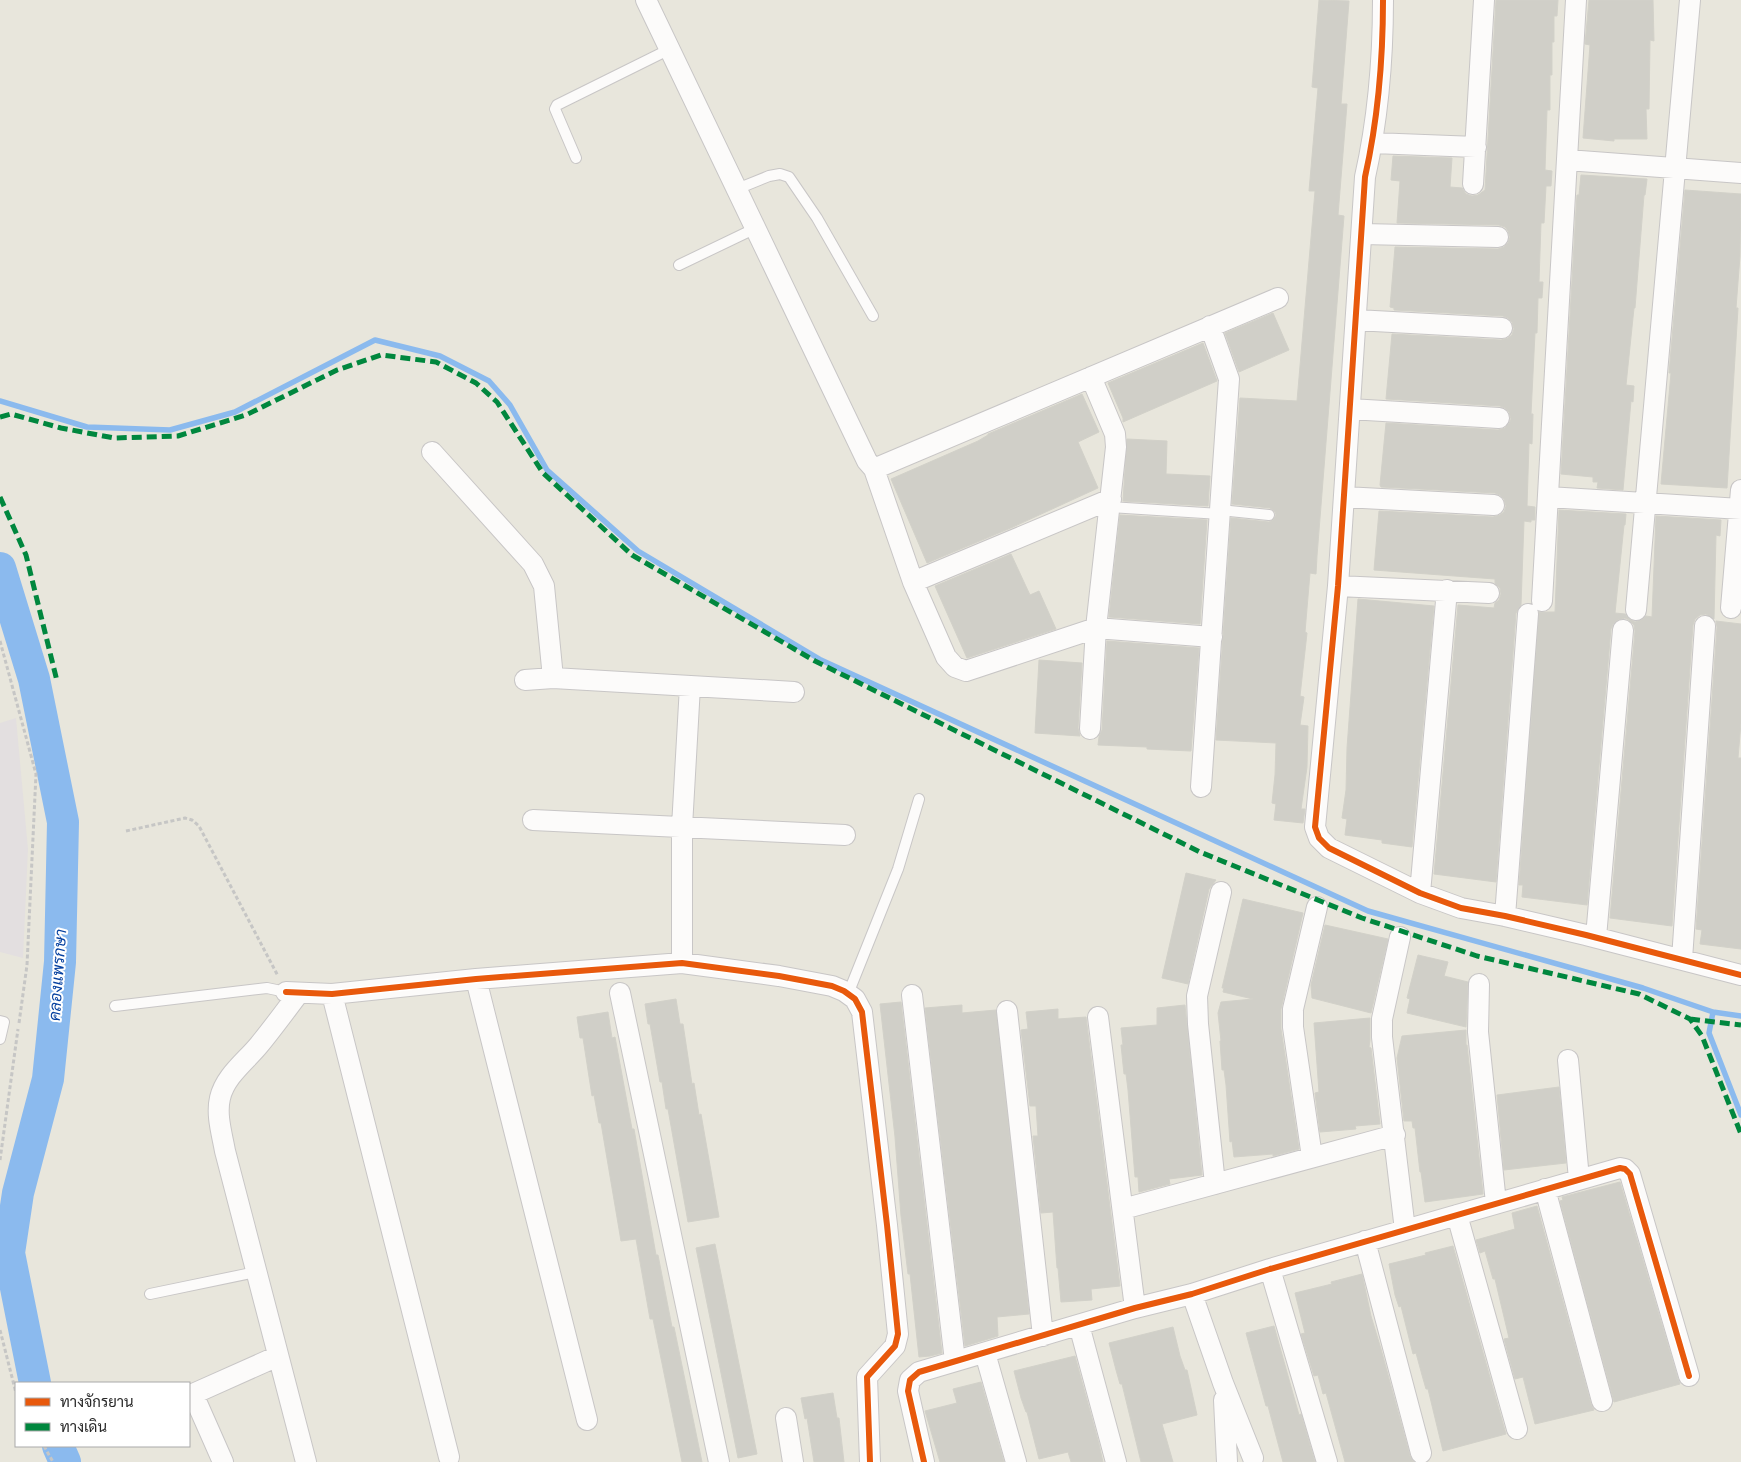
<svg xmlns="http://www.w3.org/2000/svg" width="1741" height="1462" font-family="Raleway,Sarabun,sans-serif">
<rect width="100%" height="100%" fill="#e8e6dc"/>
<path fill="#e3dfe0" d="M16,718L28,849L23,958L0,952V723Z"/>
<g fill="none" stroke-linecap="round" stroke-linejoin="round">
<path stroke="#8bbaee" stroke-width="5.5" d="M0,401L87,427L170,430L235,412L375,340L440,356L489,381L510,405L547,470L638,551L821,660L1368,911L1643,988L1713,1012L1741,1016
M1713,1012L1709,1033L1741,1115"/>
<path stroke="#8bbaee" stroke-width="32" d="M0,568L34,679L63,822L60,962L48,1079L18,1193L9,1253L35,1383
M58,1446L65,1462"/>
</g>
<path fill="#d0cfc8" stroke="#d2d1c9" d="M1319,0L1349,1L1341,104H1347L1338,215L1344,216L1317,556L1316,574L1310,573L1305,632L1307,633L1300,696L1304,697L1300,725L1308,726L1307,767L1301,809H1305L1303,823L1274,820L1276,804L1272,803L1275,775L1276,743L1216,740L1231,518L1269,522L1274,519L1276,515L1275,512L1270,508L1232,504L1240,398L1297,401L1315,191H1309L1318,88L1312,87Z
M1496,0H1558L1557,16H1554V42H1552V75H1550V110H1547L1545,170L1552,171L1551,186H1546L1544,223H1541L1539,282H1543L1542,298H1538L1537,333H1535L1531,414H1533L1532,444L1529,443L1527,506L1535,507V520H1531V522L1524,521L1521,605L1516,613L1496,882L1434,874L1458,605L1494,608L1495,603L1499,600L1501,594L1500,588L1495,583V579L1374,570L1379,511L1493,517L1500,515L1504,512L1506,506L1504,499L1500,495L1495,493L1381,487L1380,485L1386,423L1498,430L1505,428L1509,424L1511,419L1509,412L1505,408L1500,406L1386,399L1392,334L1501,340L1508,338L1512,335L1514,329L1512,322L1508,318L1503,316L1394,310V308L1390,307L1395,247L1498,249L1504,247L1508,243L1510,237L1508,231L1505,227L1499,225L1397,223L1400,181L1391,180L1393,156L1452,158L1450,187L1462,188L1466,194L1472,196L1478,195L1485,190Z
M1589,0H1653L1654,41L1650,40L1649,109H1646L1647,139H1614V141L1583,138L1590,45L1585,44Z
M1581,175L1647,179L1645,195H1644L1635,308H1634L1626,385L1634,386L1633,402L1631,401L1623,490L1597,488L1598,482H1593V477L1561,474L1576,210L1577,195H1579Z
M1685,190L1741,194L1740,256L1736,308H1738L1727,488L1661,484L1671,373H1669Z
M1273,313L1289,350L1239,372L1225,333Z
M1203,343L1217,381L1123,422V418L1108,383Z
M1082,394L1099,432L1078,442L1098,488L1013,527L927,563L891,479L978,441L988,435V434Z
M1127,439L1167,441L1166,474L1210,476L1208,506L1123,501Z
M1559,510L1626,514L1625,525H1624L1615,613L1625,614L1629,619L1635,622L1641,620L1646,616L1652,617L1656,516L1721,520L1720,536L1716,535L1714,619L1706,614L1700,615L1695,619L1693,625L1672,926L1610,918L1635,631L1634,625L1629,620L1625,618L1618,620L1613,624L1611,629L1587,905L1522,897L1523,885H1519L1539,612H1555Z
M1120,515L1207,520L1200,624L1109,617Z
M1011,554L1030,595L1039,591L1056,629L967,658L935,586Z
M1358,599L1434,606L1412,847L1382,843V840L1345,835L1347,819L1342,818L1346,790L1347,748Z
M1716,621L1741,624V723L1738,758H1741V949L1700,944L1702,930L1696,929L1717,627Z
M1107,641L1199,648L1191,751L1147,749V747L1098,745L1099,737L1102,730Z
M1039,660L1082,663L1078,728L1080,736L1035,733Z
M1186,873L1216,880L1209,889L1188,984L1162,978Z
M1243,899L1303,913L1281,1009V1029L1299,1149L1273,1156V1154L1234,1157L1232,1141L1230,1142L1226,1085L1224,1070H1222L1220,1041H1221L1218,1013L1221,1002L1253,999L1223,992L1224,988H1222Z
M1325,925L1388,939L1371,1013L1312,998L1311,985Z
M1418,955L1448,962L1444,976L1468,982L1466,1027L1407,1013L1410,999L1407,998Z
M676,999L680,1024H683L692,1084L694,1083L699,1115L701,1114L719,1217L688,1222L668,1109H666L662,1082H660L650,1024H648L645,1004Z
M901,1002L942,1353L930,1356L919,1357L910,1274H908L901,1216L895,1137L880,1004Z
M962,1005V1013L996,1010L1029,1314L997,1317L998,1336L965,1346L925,1008Z
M1185,1005L1202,1175L1169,1179L1170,1184L1139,1192L1138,1177H1135L1128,1090L1126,1074H1124L1121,1045H1123L1121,1028L1157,1025V1008Z
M1058,1009V1019L1086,1017L1120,1286L1091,1289L1092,1300L1061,1302L1058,1268H1057L1053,1212L1041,1213L1033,1136H1038L1036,1106H1030L1021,1030L1028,1029L1026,1012Z
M608,1012L612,1038L615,1037L632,1129H634L656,1255H658L672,1327H674L702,1462H682L653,1319H650L636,1239L621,1241L601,1123H599L594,1095L592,1096L583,1038H580L577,1017Z
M1370,1018V1040L1369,1047L1371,1048L1380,1124L1355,1126L1356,1129L1320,1132L1315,1093L1319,1092L1314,1023Z
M1466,1030V1045H1467L1483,1194L1425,1202L1421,1172H1420L1415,1128H1413L1412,1121H1404L1397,1058L1402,1036Z
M1559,1087L1566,1163L1504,1170L1497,1095Z
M1620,1182L1678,1379L1680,1384L1614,1402L1560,1201L1563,1200L1562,1197Z
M1537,1206L1591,1404L1594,1410L1535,1424L1523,1377L1515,1379L1504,1339L1509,1338L1495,1279H1493L1485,1251L1480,1253L1476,1240L1515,1229L1512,1213Z
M715,1244L757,1454L738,1458L696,1248Z
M1453,1246L1506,1434L1443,1451L1428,1389H1426L1422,1375L1416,1353L1413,1354L1401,1306L1399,1307L1395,1295L1389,1264L1426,1255L1425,1253Z
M1362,1274L1371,1316L1381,1349L1410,1456L1414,1462H1345L1326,1393L1323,1394L1318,1375L1314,1376L1301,1334L1305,1333L1295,1293L1332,1284L1331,1282Z
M1274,1326L1299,1415L1301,1414L1315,1462H1283L1268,1406H1266L1246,1333Z
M1173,1327L1180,1356L1185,1370H1187L1197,1415L1162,1424L1173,1462H1141L1122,1384H1120L1116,1370L1109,1343Z
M1075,1356L1099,1444L1103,1462H1071L1068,1452L1039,1459L1027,1412H1026L1021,1398L1014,1371Z
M981,1382L1004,1462H940L925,1411L957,1403L953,1389Z
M833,1393L837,1418H839L844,1462H814L807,1418L805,1419L801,1398Z"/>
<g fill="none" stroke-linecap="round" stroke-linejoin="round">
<defs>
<path id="service" d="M576,158L555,109L557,105L670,49
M737,189L769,176L780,174L789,177L817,218L873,316
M679,265L756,228
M1110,507L1220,514
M1220,510L1269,515
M848,994L898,869L919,799
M115,1006L267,988L286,992
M0,1021L4,1022L0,1039
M150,1294L256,1272"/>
<path id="minor" d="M646,0L867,461L874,469L1278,298
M1383,0C1383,59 1378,119 1365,177L1338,586L1315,827L1319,838L1329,848L1420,893L1461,908L1505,916L1586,935L1741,975
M1373,143L1476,147
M1567,160L1741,173
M1473,184L1484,0
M1362,234L1498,237
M1356,320L1502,328
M1350,409L1499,418
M432,452L533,564L544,586L553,678L794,692
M874,469L913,582L946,657L955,667L966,671L1096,628L1212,637
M1344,497L1494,505
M1548,497L1741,509
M913,582L1111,499
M1338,586L1489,593
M1542,601L1576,0
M1731,608L1741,490
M1636,610L1690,0
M525,680L553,678
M1090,729L1096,628L1116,447L1115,434L1091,377
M1201,787L1229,379L1210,326
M533,820L845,835
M1420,893L1447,590
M1505,916L1528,614
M1400,937L1382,1019V1037L1405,1230
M1596,937L1623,630
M1682,959L1705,626
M682,963V827L690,686
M476,979L587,1420
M1479,984L1478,1032L1496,1203
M286,992L332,994L476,979L682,963L779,976L832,986L844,991L855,999L862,1012L887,1225L898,1334L895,1346L867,1377L870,1462
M299,993C286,1010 273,1028 259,1045C246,1061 225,1076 220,1098C216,1115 222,1134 225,1151L306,1462
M620,993L719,1462
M332,994L449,1457
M912,995L955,1361
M1007,1011L1043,1336
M1098,1017L1135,1308
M1568,1060L1579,1179
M1312,1157L1293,1027V1009L1317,907
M1215,1184L1198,1024L1197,996L1221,892
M1545,1189L1602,1401
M1123,1209L1395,1135
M1457,1215L1517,1429
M1365,1241L1421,1453
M1270,1269L1327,1462
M1192,1294L1223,1383L1253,1458
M1079,1325L1116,1462
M985,1353L1016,1462
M1224,1400L1227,1462
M786,1418L793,1462
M223,1462L193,1394L278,1356
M924,1462L908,1391L910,1380L919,1372L1135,1308L1192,1294L1270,1269L1620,1168L1625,1169L1630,1174L1689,1376"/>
</defs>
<use href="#service" stroke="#c8c6c6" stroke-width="12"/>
<use href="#minor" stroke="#c8c6c6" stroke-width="22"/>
<path stroke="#c6c6c5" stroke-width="3" stroke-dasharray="4 2.5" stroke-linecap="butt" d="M0,641L36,774L27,965L19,1023
M126,831L185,818L192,820L199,826L278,976
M0,1160L18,1029
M0,1330L16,1393
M44,1446L53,1462"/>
<use href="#service" stroke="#fcfbfa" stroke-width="10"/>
<use href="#minor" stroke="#fcfbfa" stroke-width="20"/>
<path stroke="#00873e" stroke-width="5" stroke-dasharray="10 5" stroke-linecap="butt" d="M0,417L11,414L61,428L114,438L178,436L246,415L337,370L381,355L436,362L476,383L497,402L543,473L632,555L815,661L1200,852L1362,918L1477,956L1639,994L1690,1019L1702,1036L1741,1134
M0,497L26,555L57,681
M1690,1019L1741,1025"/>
<defs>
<path id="cycleway" d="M1383,0C1383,59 1378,119 1365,177L1338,586L1315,827L1319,838L1329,848L1420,893L1461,908L1505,916L1586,935L1741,975
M286,992L332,994L476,979L682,963L779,976L832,986L844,991L855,999L862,1012L887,1225L898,1334L895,1346L867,1377L870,1462
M924,1462L908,1391L910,1380L919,1372L1135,1308L1192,1294L1270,1269L1620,1168L1625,1169L1630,1174L1689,1376"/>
</defs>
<use href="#cycleway" stroke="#fff" stroke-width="9"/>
<use href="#cycleway" stroke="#e8590c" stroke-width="6"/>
</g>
<g text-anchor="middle" stroke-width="4" stroke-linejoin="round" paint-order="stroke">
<g font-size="16" font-style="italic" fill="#05409f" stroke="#fff">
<text transform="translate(57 975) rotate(-86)" y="6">คลองแพรกษา</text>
</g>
</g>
<rect x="15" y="1382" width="175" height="65" fill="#ffffff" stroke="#a9a9a9"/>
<rect x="25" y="1398" width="25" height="8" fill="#e8590c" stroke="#a9a9a9"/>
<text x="60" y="1407" font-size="15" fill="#282828">ทางจักรยาน</text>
<rect x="25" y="1423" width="25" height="8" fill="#00873e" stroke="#a9a9a9"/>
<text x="60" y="1432" font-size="15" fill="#282828">ทางเดิน</text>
</svg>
